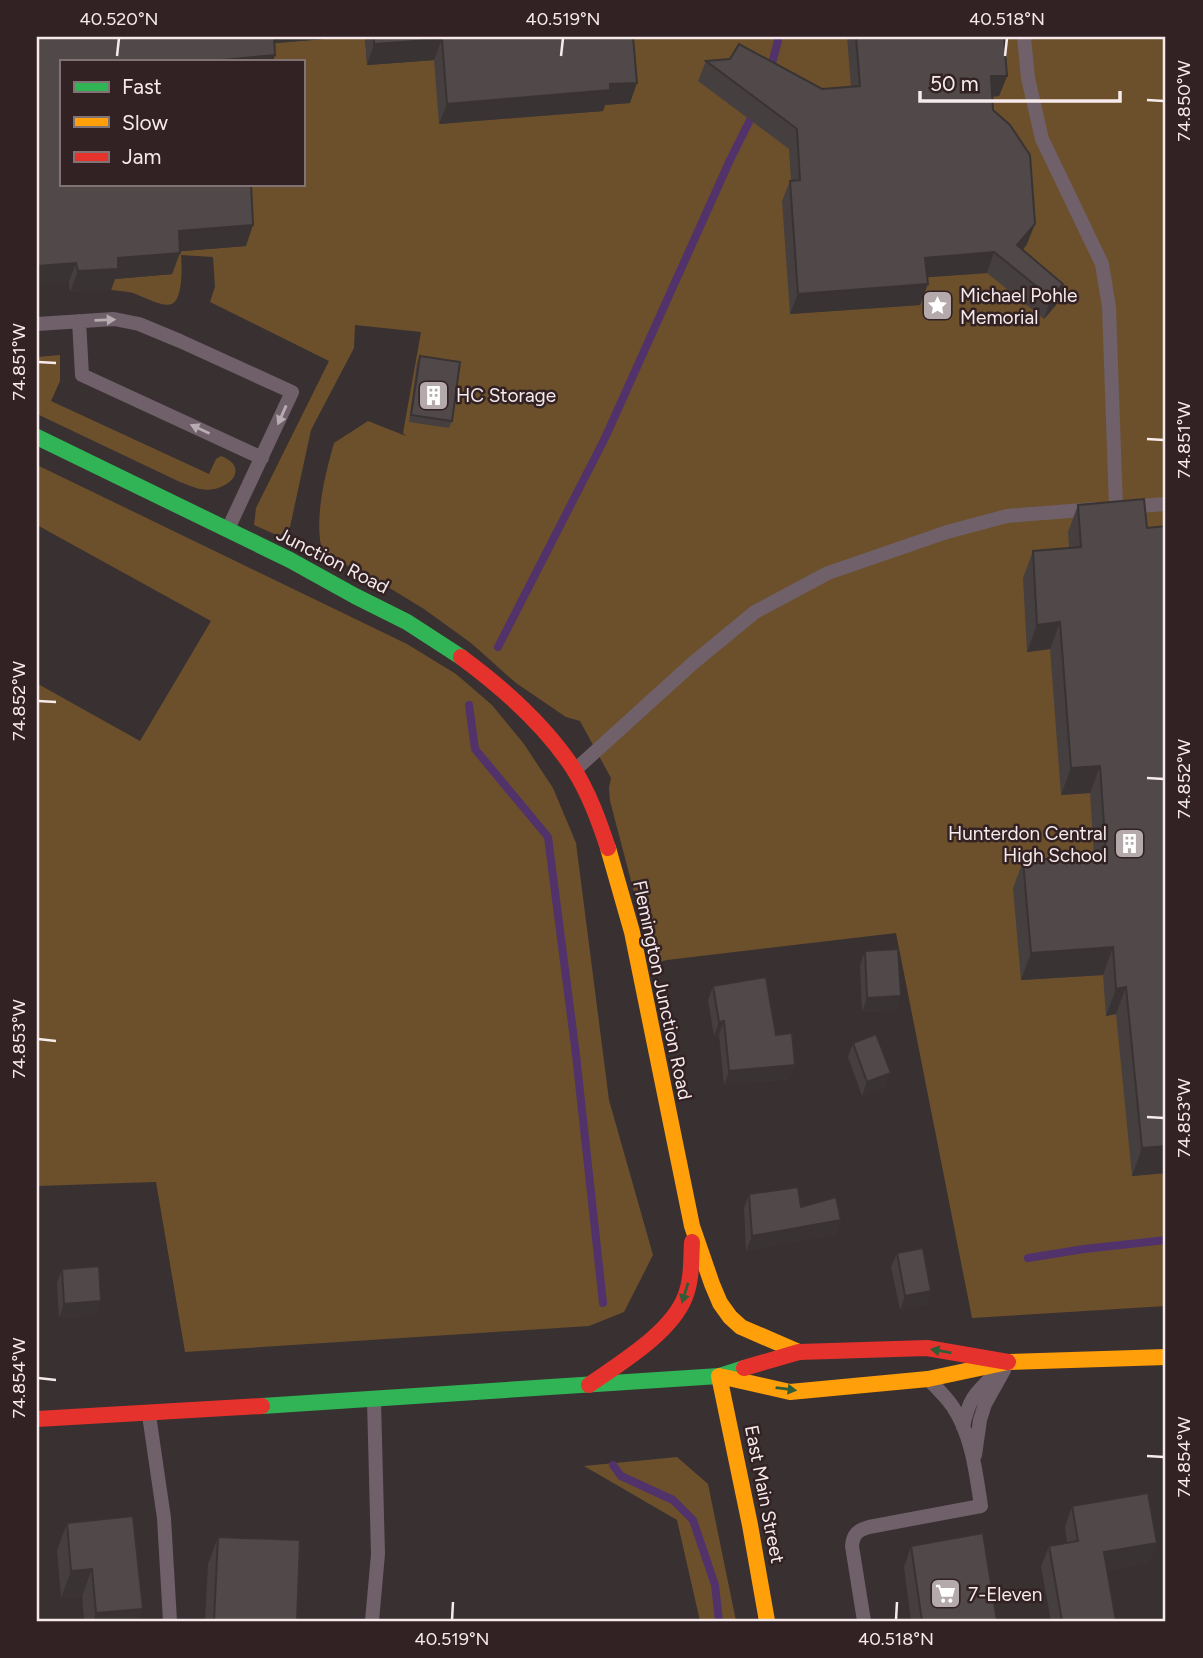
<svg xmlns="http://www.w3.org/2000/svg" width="1203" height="1658" font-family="Figtree,sans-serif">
<rect width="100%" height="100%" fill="#393031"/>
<path fill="#6c502b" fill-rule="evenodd" d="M323,37H365L367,65L606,47V37H1166V1306L972,1318L896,933L667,960L653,964L610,801L609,788L611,778L580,721L566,717L516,683L471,643L424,609L370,576L323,554C313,521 325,475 334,443L368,421L406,436L403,433L421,332L355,325L354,348L311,430L290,527L279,536L254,525L256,508L329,361L210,302L215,287L213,257L181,255C182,266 183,299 172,304C163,308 142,296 133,293C126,291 118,291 111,290V279L172,274L171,252L244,246L242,184H303V61H267L266,43L323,39ZM437,89L602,111L440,122Z
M60,355V381L51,401L209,474L216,459L221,456C247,466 234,485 214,489C202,492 191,486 180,482L37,414V357Z
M37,465L407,644L456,674L492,705L524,744L553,788L576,843L609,1100L653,1255L624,1312L589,1326L185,1352L156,1182L37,1186V686L38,684L140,741L211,621L37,525Z
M677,1457L708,1484L736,1621H700L677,1520L584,1466Z"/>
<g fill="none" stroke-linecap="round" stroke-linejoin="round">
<path stroke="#51326a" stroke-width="8" d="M770,71L779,37
M498,647L605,438L730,160L754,112
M469,705L475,749L548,837L576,1055L603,1303
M1028,1258L1084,1249L1166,1240
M613,1465L621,1476L673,1500L693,1520L715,1585L719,1621"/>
<path stroke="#6f6069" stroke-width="14" d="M1024,37L1028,78L1042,139L1102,264L1109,307L1116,507
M79,321L82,375L262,458
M37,324L114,319L139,324L180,341L292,392L228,529
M1126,507L1166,504
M575,770L693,663L755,612L828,573L947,532L1007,516L1095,509
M149,1415L164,1518L170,1621
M963,1427C969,1399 974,1394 994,1375
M975,1455L980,1420L985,1404L1004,1370
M372,1621L378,1554L374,1401
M864,1621L852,1546C853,1534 858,1530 869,1527L981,1506C976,1473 972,1436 953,1407C947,1398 939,1390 931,1382"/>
<path stroke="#30b455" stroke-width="16" d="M37,437L290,560L355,596L407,622L461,657
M262,1406L719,1376L744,1368"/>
<path stroke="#ff9f0a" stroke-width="16" d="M608,848L632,932L692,1226L712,1284L720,1303L730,1317L741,1327L799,1352
M719,1376L750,1525L767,1621
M724,1377L790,1392L928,1379L1008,1362L1166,1357"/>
<path stroke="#e5322d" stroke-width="16" d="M461,657C503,688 544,724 573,768C589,793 599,821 608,848
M744,1368L799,1352L927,1348L1008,1362
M589,1385C620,1363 671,1333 685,1297C692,1280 691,1260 692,1242
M37,1419L262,1406"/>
</g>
<path fill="#463f3f" d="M37,37L324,39L275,43V55L273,61H61L246,246L180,251L172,274L115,279L111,290L70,292Z
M365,37H633L630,103L605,105L603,111L439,124L434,60L367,65Z
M847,37H1004L1007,76L999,96L992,97L993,110L1027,244L1023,250L1056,305L1044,319L987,273L927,277L920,305L790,314L782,201L790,181L791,180L789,149L698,81L706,61L822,89L851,87Z
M420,356L452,421L449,428L409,422L417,363Z
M1078,505L1166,1173L1132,1176L1116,1014L1106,1016L1103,975L1021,980L1013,888L1023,861L1094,855L1090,793L1061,795L1050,649L1027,652L1023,578L1033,551L1069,548L1068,532Z
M865,951L896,1011L862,1012L860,965Z
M713,986L776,1035L795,1065L790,1079L724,1085L719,1035L714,1036L708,1000Z
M853,1043L886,1087L862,1096L848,1057Z
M749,1194L841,1220L836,1234L746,1251L744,1208Z
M897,1253L931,1291L926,1305L900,1310L891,1267Z
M62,1269L101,1301L96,1315L59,1318L57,1283Z
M1072,1506L1157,1543L1149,1563L1107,1571L1116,1621H1051L1041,1567L1049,1546L1067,1543L1065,1527Z
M67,1523L143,1609L138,1621H84L82,1596L61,1598L57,1550Z
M218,1537L297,1621H205L208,1564Z
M911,1546L997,1621H911L904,1567Z"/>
<path fill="#393333" d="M268,37H324V39L266,44Z
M442,39L434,60L367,65L374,44Z
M275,55L273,61H211Z
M991,76H1007L999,96L983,97Z
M637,83L630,103L605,105L603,111L439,124L447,104L610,84Z
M1035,224L1027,244L1010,266L1017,245Z
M253,225L246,246L171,252L179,231Z
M994,252L987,273L918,278L925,258Z
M180,253L172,274L115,279L111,290L70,292L78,271L118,258Z
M76,263L68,284L37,286V266Z
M928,284L920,305L790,314L798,294Z
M1063,284L1056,305L1044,319L1051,298Z
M1060,622L1050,649L1027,652L1037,625Z
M1100,766L1090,793L1061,795L1071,768Z
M1113,947L1103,975L1021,980L1031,953Z
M1126,987L1116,1014L1106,1016L1116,989Z
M901,996L896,1011L862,1012L867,998Z
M724,1021L719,1035L714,1036L719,1022Z
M795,1065L790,1079L724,1085L729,1071Z
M891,1073L886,1087L862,1096L867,1082Z
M1166,1146V1173L1132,1176L1142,1148Z
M841,1220L836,1234L746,1251L752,1236Z
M931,1291L926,1305L900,1310L905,1296Z
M101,1301L96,1315L59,1318L64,1304Z
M1157,1543L1149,1563L1097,1573L1104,1552Z
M92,1569L82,1596L61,1598L71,1571Z
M143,1609L138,1621H93L96,1613Z"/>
<path fill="#514949" stroke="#393333" stroke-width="2" d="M37,37H274L275,55L211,61H61V184H251L253,225L179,231L180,253L118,258V269L78,271L76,263L37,266Z
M374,37H633L637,83L610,84V90L447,104L442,39L374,44Z
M856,37H1004L1007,76H991L993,110L1010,125L1030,155L1035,224L1017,245L1063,284L1051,298L994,252L925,258L928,284L798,294L790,181L800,180L797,129L706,61L730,59L739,44L822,89L860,86Z
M420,356L460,362L452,421L411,415Z
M1144,499L1147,528L1166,526V1146L1142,1148L1126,987L1116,989L1113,947L1031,953L1023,861L1106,854L1100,766L1071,768L1060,622L1037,625L1033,551L1081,547L1078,505Z
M898,949L901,996L867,998L865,951Z
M766,977L776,1035L792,1033L795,1065L729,1071L724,1021L719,1022L713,986Z
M876,1034L891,1073L867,1082L853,1043Z
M798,1187L801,1207L836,1197L841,1220L752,1236L749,1194Z
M923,1248L931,1291L905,1296L897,1253Z
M99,1266L101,1301L64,1304L62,1269Z
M1148,1493L1157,1543L1104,1552L1116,1621H1062L1049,1546L1078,1541L1072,1506Z
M133,1516L143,1609L96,1613L92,1569L71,1571L67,1523Z
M983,1533L997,1621H922L911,1546Z
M218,1537L300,1540L297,1621H214Z"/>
<defs><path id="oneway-solid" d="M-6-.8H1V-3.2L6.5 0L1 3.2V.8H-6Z" transform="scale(1.75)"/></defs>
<g fill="#b9acb1">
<use href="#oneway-solid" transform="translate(105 320) rotate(-2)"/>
<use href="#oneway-solid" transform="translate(282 415) rotate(114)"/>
<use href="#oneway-solid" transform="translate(200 429) rotate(-155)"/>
</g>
<g fill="#325c38">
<use href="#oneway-solid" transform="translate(685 1293) rotate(107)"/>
<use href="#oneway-solid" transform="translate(941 1351) rotate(-170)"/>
<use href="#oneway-solid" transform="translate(786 1389) rotate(7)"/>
</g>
<path fill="none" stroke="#f6eaec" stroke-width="2.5" d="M117,56L119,38M561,56L563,38M1005,56L1007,38M1147,100L1164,101M38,362L56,363M1147,439L1164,440M38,701L56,702M1147,778L1164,779M38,1039L56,1041M1147,1117L1164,1118M38,1378L56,1380M1147,1456L1164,1457M452,1620L453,1602M896,1620L897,1602"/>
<defs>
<symbol id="sight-square" viewBox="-11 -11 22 22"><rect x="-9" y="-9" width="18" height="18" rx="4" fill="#b4a9ab" stroke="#332224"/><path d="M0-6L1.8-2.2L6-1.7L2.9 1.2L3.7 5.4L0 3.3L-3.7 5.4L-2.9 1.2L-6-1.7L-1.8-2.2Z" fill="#fff"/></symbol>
<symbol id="building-square" viewBox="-11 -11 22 22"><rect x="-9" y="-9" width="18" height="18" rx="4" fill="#b4a9ab" stroke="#332224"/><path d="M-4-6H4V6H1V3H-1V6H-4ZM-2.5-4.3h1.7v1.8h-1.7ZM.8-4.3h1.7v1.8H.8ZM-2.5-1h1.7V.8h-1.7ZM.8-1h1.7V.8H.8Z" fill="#fff"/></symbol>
<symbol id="supermarket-square" viewBox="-11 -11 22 22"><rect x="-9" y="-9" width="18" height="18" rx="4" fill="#b4a9ab" stroke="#332224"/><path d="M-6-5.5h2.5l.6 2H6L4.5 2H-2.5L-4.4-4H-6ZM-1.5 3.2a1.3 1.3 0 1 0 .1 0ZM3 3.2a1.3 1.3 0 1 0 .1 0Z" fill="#fff"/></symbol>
</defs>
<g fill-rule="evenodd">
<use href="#sight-square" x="920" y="288" width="35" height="35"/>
<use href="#building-square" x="416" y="378" width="35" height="35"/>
<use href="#building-square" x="1112" y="826" width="35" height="35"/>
<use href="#supermarket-square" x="928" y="1576" width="35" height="35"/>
</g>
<g text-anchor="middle" stroke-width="5" stroke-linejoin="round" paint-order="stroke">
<g font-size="19" fill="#f6eaec" stroke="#332224" text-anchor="start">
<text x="960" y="302">Michael Pohle<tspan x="960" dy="22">Memorial</tspan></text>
<text x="456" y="402">HC Storage</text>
<text x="1107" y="840" text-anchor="end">Hunterdon Central<tspan x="1107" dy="22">High School</tspan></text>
<text x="968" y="1601">7-Eleven</text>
</g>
<g font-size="19" fill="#f6eaec" stroke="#332224">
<text transform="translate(333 560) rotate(27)" y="7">Junction Road</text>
<text transform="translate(663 990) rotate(78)" y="7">Flemington Junction Road</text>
<text transform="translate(765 1494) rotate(79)" y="7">East Main Street</text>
</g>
</g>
<rect width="1203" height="1658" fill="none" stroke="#332224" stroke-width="77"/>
<rect x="60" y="60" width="245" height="126" fill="#332224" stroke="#817274" stroke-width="2"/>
<rect x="74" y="82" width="35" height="10" fill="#30b455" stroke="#817274" stroke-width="2"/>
<text x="122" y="94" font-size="21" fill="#f6eaec">Fast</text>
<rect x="74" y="117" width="35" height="10" fill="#ff9f0a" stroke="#817274" stroke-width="2"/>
<text x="122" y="130" font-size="21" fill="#f6eaec">Slow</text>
<rect x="74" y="152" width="35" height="10" fill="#e5322d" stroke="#817274" stroke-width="2"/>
<text x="122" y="164" font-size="21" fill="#f6eaec">Jam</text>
<path d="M920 91v10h200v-10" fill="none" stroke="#f6eaec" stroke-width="3.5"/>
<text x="930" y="91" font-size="21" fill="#f6eaec" stroke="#332224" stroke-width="5" paint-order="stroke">50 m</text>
<rect x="38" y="38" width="1126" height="1582" fill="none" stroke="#f6eaec" stroke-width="2.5"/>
<g font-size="18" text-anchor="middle" fill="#f6eaec">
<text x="119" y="25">40.520°N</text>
<text x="563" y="25">40.519°N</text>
<text x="1007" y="25">40.518°N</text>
<text transform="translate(1184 101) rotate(-90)" y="6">74.850°W</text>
<text transform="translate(19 362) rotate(-90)" y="6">74.851°W</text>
<text transform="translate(1184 440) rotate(-90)" y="6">74.851°W</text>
<text transform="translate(19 701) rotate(-90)" y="6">74.852°W</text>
<text transform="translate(1184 779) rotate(-90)" y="6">74.852°W</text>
<text transform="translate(19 1039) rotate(-90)" y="6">74.853°W</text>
<text transform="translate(1184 1118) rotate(-90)" y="6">74.853°W</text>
<text transform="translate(19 1378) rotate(-90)" y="6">74.854°W</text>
<text transform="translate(1184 1457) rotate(-90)" y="6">74.854°W</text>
<text x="452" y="1645">40.519°N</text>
<text x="896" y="1645">40.518°N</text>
</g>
</svg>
